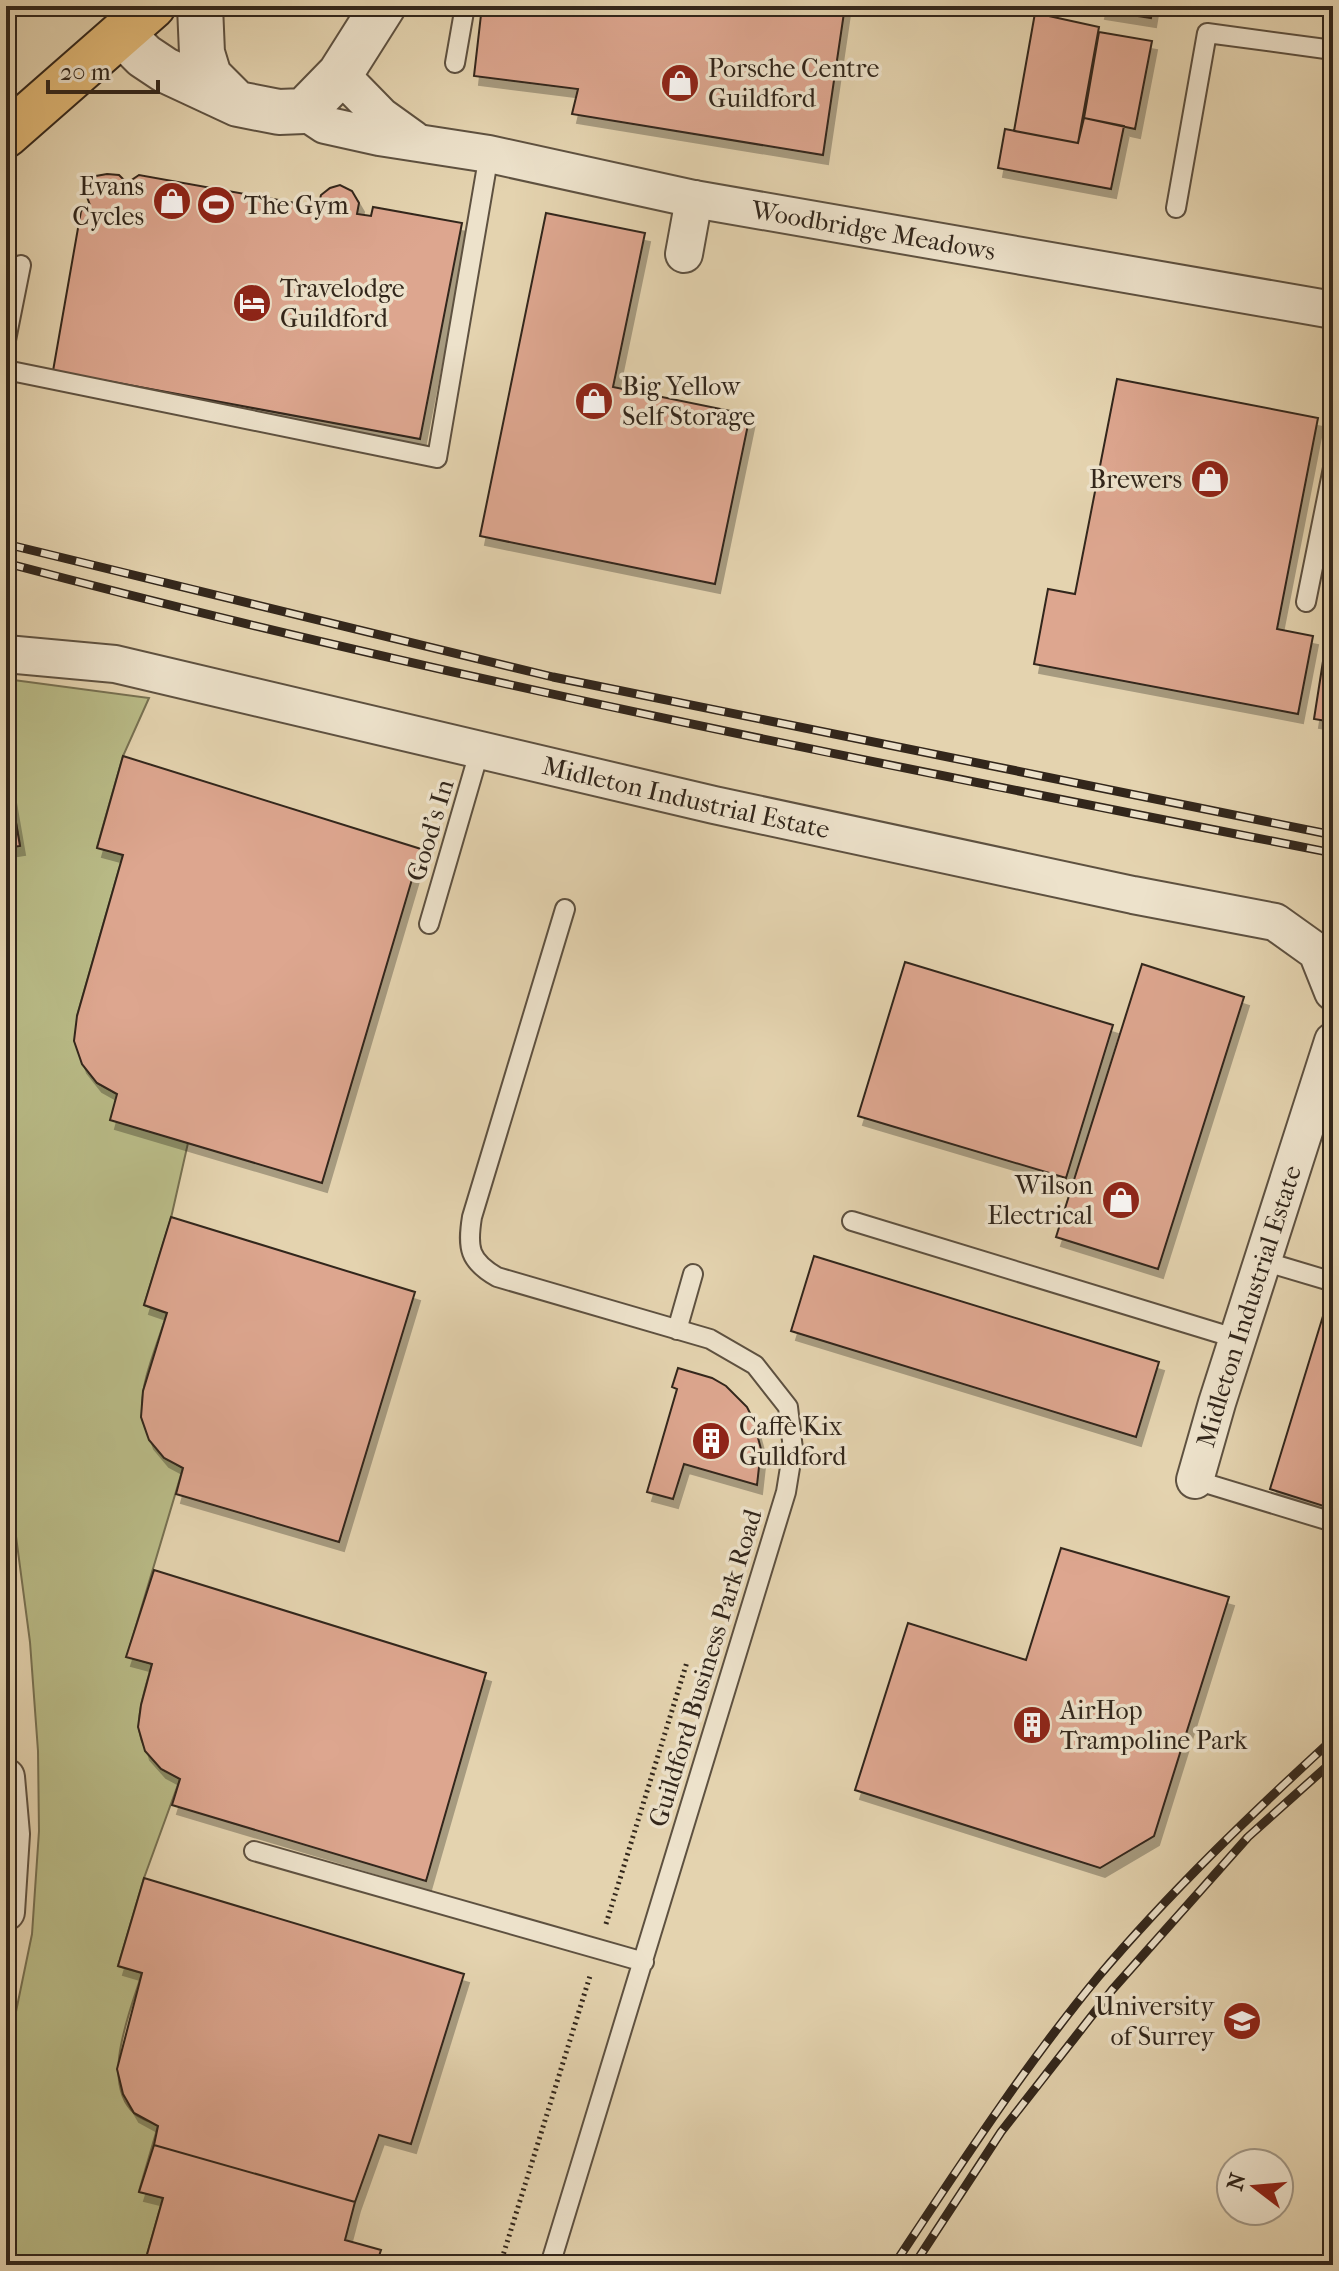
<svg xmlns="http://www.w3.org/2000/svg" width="1339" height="2271" font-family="'IM FELL French Canon',serif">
<defs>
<filter id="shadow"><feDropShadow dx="5" dy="9" stdDeviation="0" flood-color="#0004"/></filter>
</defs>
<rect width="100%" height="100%" fill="#e4d3af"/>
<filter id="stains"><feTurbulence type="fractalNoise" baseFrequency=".0025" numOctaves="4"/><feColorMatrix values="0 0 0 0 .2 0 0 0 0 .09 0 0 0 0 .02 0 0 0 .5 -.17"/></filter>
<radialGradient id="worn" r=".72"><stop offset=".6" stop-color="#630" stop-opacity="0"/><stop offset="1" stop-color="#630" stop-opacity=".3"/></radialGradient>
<path fill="#b9bb87" stroke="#767051" stroke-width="2" d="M6,679L149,698L123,756L97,847L123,855L77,1016L82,1064L97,1083L117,1094L188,1143L171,1218L144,1305L167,1313C149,1372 114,1431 183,1468L127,1656L152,1664C137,1717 124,1748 180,1779L144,1878L118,1966L142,1973C131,2010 99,2082 135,2114C141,2119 151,2122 158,2126L139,2191L163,2198L144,2265H6V2060L32,1934L39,1831L38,1751L30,1642L6,1461V848L20,845L6,765Z"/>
<path fill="#dda68f" stroke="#32261b" stroke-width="2" filter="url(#shadow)" d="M482,6H845L823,155L572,114L578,89L474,76Z
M1101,6H1153L1151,18L1100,10Z
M1035,13L1099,27L1078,143L1014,131Z
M1099,32L1152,41L1135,129L1084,118Z
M1084,118L1124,126L1111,189L998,168L1005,129L1078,143Z
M107,174L119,175L127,183L139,175L318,207L321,195L330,188L340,185L352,191L359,203L357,214L371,216L373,207L462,223L420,439L53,371L81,211L90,205L87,197L88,187L96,176Z
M546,213L645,233L613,387L750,415L715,584L480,536Z
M1117,379L1318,418L1277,629L1313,636L1298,714L1034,664L1048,589L1075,594Z
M1326,642L1333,643V722L1314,719Z
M123,756L421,849L322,1183L110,1120L117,1094L97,1083L82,1064L74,1041L77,1016L123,855L97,848Z
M6,765L20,846L6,848Z
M905,962L1113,1025L1066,1178L858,1116Z
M1142,964L1244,997L1158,1269L1056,1237Z
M171,1217L415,1292L339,1542L176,1494L183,1468L164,1458L149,1440L141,1417L143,1391L167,1313L144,1305Z
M814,1256L1159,1362L1136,1437L791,1331Z
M1323,1316L1333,1320V1509L1270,1489Z
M678,1368L712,1378L726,1386L747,1407L753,1419L761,1449L757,1485L684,1464L673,1499L647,1492L677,1389L672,1387Z
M1061,1548L1229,1597L1154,1836L1100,1868L855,1790L908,1623L1026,1660Z
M154,1570L486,1673L426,1881L172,1805L180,1779L161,1769L145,1751L138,1727L141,1705L152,1664L126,1657Z
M144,1878L464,1974L411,2144L379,2135L355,2202L154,2145L158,2126L134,2113L123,2094L117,2069L142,1973L118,1966Z
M154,2145L355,2202L345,2240L381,2250L376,2265H144L163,2198L139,2192Z"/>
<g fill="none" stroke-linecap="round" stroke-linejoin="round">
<defs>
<path id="service" d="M455,63L465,6
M1176,208L1207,33L1333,50
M6,340L21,265
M6,370L437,458L489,154
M1306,602L1333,468
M429,924L480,749
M852,1221L1238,1339
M1263,1261L1330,1281
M677,1330L693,1274
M1195,1480L1333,1522
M254,1851L644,1962
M550,2265L786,1492L793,1449L788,1407L755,1365L710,1339L497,1277C469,1261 467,1248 472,1217L565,909"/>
<g id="minor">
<path d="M340,74L381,116L413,139"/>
<path id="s1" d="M304,111L325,125L379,137L489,154L694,199L1333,310"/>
<path d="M684,254L694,199"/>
<path id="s2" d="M6,654L115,664L714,805L1133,895L1275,922L1317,952L1333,992"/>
<path id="s3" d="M1195,1480L1217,1403L1333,1041"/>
<path d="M6,1777L11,1834L6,1912"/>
</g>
<path id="tertiary" d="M200,6L202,53L209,76L236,103
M122,34L144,56L165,70L238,104L279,112L304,111L340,74L383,6"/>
<path id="primary" d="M6,135L153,6"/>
</defs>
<use href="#service" stroke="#5e5140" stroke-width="22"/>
<use href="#minor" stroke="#5e5140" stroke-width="40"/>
<use href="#tertiary" stroke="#5e5140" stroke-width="48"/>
<use href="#primary" stroke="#32261b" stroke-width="48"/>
<path stroke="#32261b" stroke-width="5" stroke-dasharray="2 4" stroke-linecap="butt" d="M606,1924L687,1662
M500,2265L590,1976"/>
<use href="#service" stroke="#ede2cb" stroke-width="18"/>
<use href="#minor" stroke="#ede2cb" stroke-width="36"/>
<use href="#tertiary" stroke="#ede2cb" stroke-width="44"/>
<use href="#primary" stroke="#e2ba78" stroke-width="44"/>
<defs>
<path id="rail" d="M6,544L553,677L1333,835
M6,563C444,679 889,766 1333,853
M894,2265C959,2167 1023,2068 1098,1977C1170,1892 1251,1814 1333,1739
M914,2265L1001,2132L1112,1990L1248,1837L1333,1761"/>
</defs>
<use href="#rail" stroke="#32261b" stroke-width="9"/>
<use href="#rail" stroke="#ede2cb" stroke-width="6" stroke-dasharray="18" stroke-linecap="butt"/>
</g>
<defs>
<symbol id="shop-disc" viewBox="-11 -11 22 22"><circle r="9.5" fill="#8f2418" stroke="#ede2cb"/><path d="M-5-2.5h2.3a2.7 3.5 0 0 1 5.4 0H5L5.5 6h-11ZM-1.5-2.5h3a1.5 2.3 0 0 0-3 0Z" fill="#fff"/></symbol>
<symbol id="stadium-disc" viewBox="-11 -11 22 22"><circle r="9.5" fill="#8f2418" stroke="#ede2cb"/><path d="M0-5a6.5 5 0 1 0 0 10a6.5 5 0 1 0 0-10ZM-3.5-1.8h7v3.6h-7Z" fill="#fff"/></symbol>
<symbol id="hotel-disc" viewBox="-11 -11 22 22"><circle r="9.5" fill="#8f2418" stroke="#ede2cb"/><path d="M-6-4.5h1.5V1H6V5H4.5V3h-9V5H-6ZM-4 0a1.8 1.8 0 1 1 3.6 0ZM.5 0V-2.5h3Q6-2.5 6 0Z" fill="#fff"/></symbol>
<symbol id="building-disc" viewBox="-11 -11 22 22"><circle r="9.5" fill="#8f2418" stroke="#ede2cb"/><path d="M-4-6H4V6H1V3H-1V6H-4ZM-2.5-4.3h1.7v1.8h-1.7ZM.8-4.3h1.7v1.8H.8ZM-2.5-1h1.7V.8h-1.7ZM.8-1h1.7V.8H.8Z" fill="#fff"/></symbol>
<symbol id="university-disc" viewBox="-11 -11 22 22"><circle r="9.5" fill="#8f2418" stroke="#ede2cb"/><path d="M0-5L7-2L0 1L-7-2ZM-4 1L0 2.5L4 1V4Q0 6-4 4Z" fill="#fff"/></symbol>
</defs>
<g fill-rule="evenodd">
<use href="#shop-disc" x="658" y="61" width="44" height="44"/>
<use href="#shop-disc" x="150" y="179" width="44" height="44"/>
<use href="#stadium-disc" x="194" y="183" width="44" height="44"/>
<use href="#hotel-disc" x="230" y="281" width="44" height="44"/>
<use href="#shop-disc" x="572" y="379" width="44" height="44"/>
<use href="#shop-disc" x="1188" y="457" width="44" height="44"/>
<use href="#shop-disc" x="1099" y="1178" width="44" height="44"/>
<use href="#building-disc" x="689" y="1419" width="44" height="44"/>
<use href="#building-disc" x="1010" y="1703" width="44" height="44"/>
<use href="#university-disc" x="1220" y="1999" width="44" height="44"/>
</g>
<g text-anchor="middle" stroke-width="7" stroke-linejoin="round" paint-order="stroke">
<g font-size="26" fill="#32261b" stroke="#ede2cb" text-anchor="start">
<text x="708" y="77">Porsche Centre<tspan x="708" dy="30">Guildford</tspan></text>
<text x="144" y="195" text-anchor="end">Evans<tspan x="144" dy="30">Cycles</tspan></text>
<text x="244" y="214">The Gym</text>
<text x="280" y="297">Travelodge<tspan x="280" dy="30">Guildford</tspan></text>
<text x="622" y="395">Big Yellow<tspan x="622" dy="30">Self Storage</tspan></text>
<text x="1182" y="488" text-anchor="end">Brewers</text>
<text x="1093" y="1194" text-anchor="end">Wilson<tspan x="1093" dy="30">Electrical</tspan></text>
<text x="739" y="1435">Caffè Kix<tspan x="739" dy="30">Gulldford</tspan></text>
<text x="1060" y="1719">AirHop<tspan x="1060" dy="30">Trampoline Park</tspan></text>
<text x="1214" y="2015" text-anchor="end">University<tspan x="1214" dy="30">of Surrey</tspan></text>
</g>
<g font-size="26" fill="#32261b" stroke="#ede2cb">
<text dy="9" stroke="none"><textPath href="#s1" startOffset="584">Woodbridge Meadows</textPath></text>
<text dy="9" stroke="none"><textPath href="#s2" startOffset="696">Midleton Industrial Estate</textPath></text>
<text transform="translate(430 830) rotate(-73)" y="9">Good's In</text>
<text dy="9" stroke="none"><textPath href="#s3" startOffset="182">Midleton Industrial Estate</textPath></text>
<text transform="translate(705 1668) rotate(-73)" y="9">Guildford Business Park Road</text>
</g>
</g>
<rect width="1339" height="2271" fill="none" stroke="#e4d3af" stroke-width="32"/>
<rect x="8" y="8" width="1323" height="2255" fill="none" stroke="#32261b" stroke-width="4"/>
<rect x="16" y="16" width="1307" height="2239" fill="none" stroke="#32261b" stroke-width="2"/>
<g transform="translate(1255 2187) rotate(286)"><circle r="38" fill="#ede2cb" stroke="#a29785" stroke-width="2"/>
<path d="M0-6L14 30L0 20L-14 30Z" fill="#8f2418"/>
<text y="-12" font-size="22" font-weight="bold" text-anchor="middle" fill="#32261b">N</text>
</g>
<path d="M48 80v12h110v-12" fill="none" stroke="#32261b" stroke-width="4"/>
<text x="60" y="80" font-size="24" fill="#32261b" stroke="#ede2cb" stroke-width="6" paint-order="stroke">20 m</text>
<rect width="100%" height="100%" filter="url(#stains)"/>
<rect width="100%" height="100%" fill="url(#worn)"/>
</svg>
